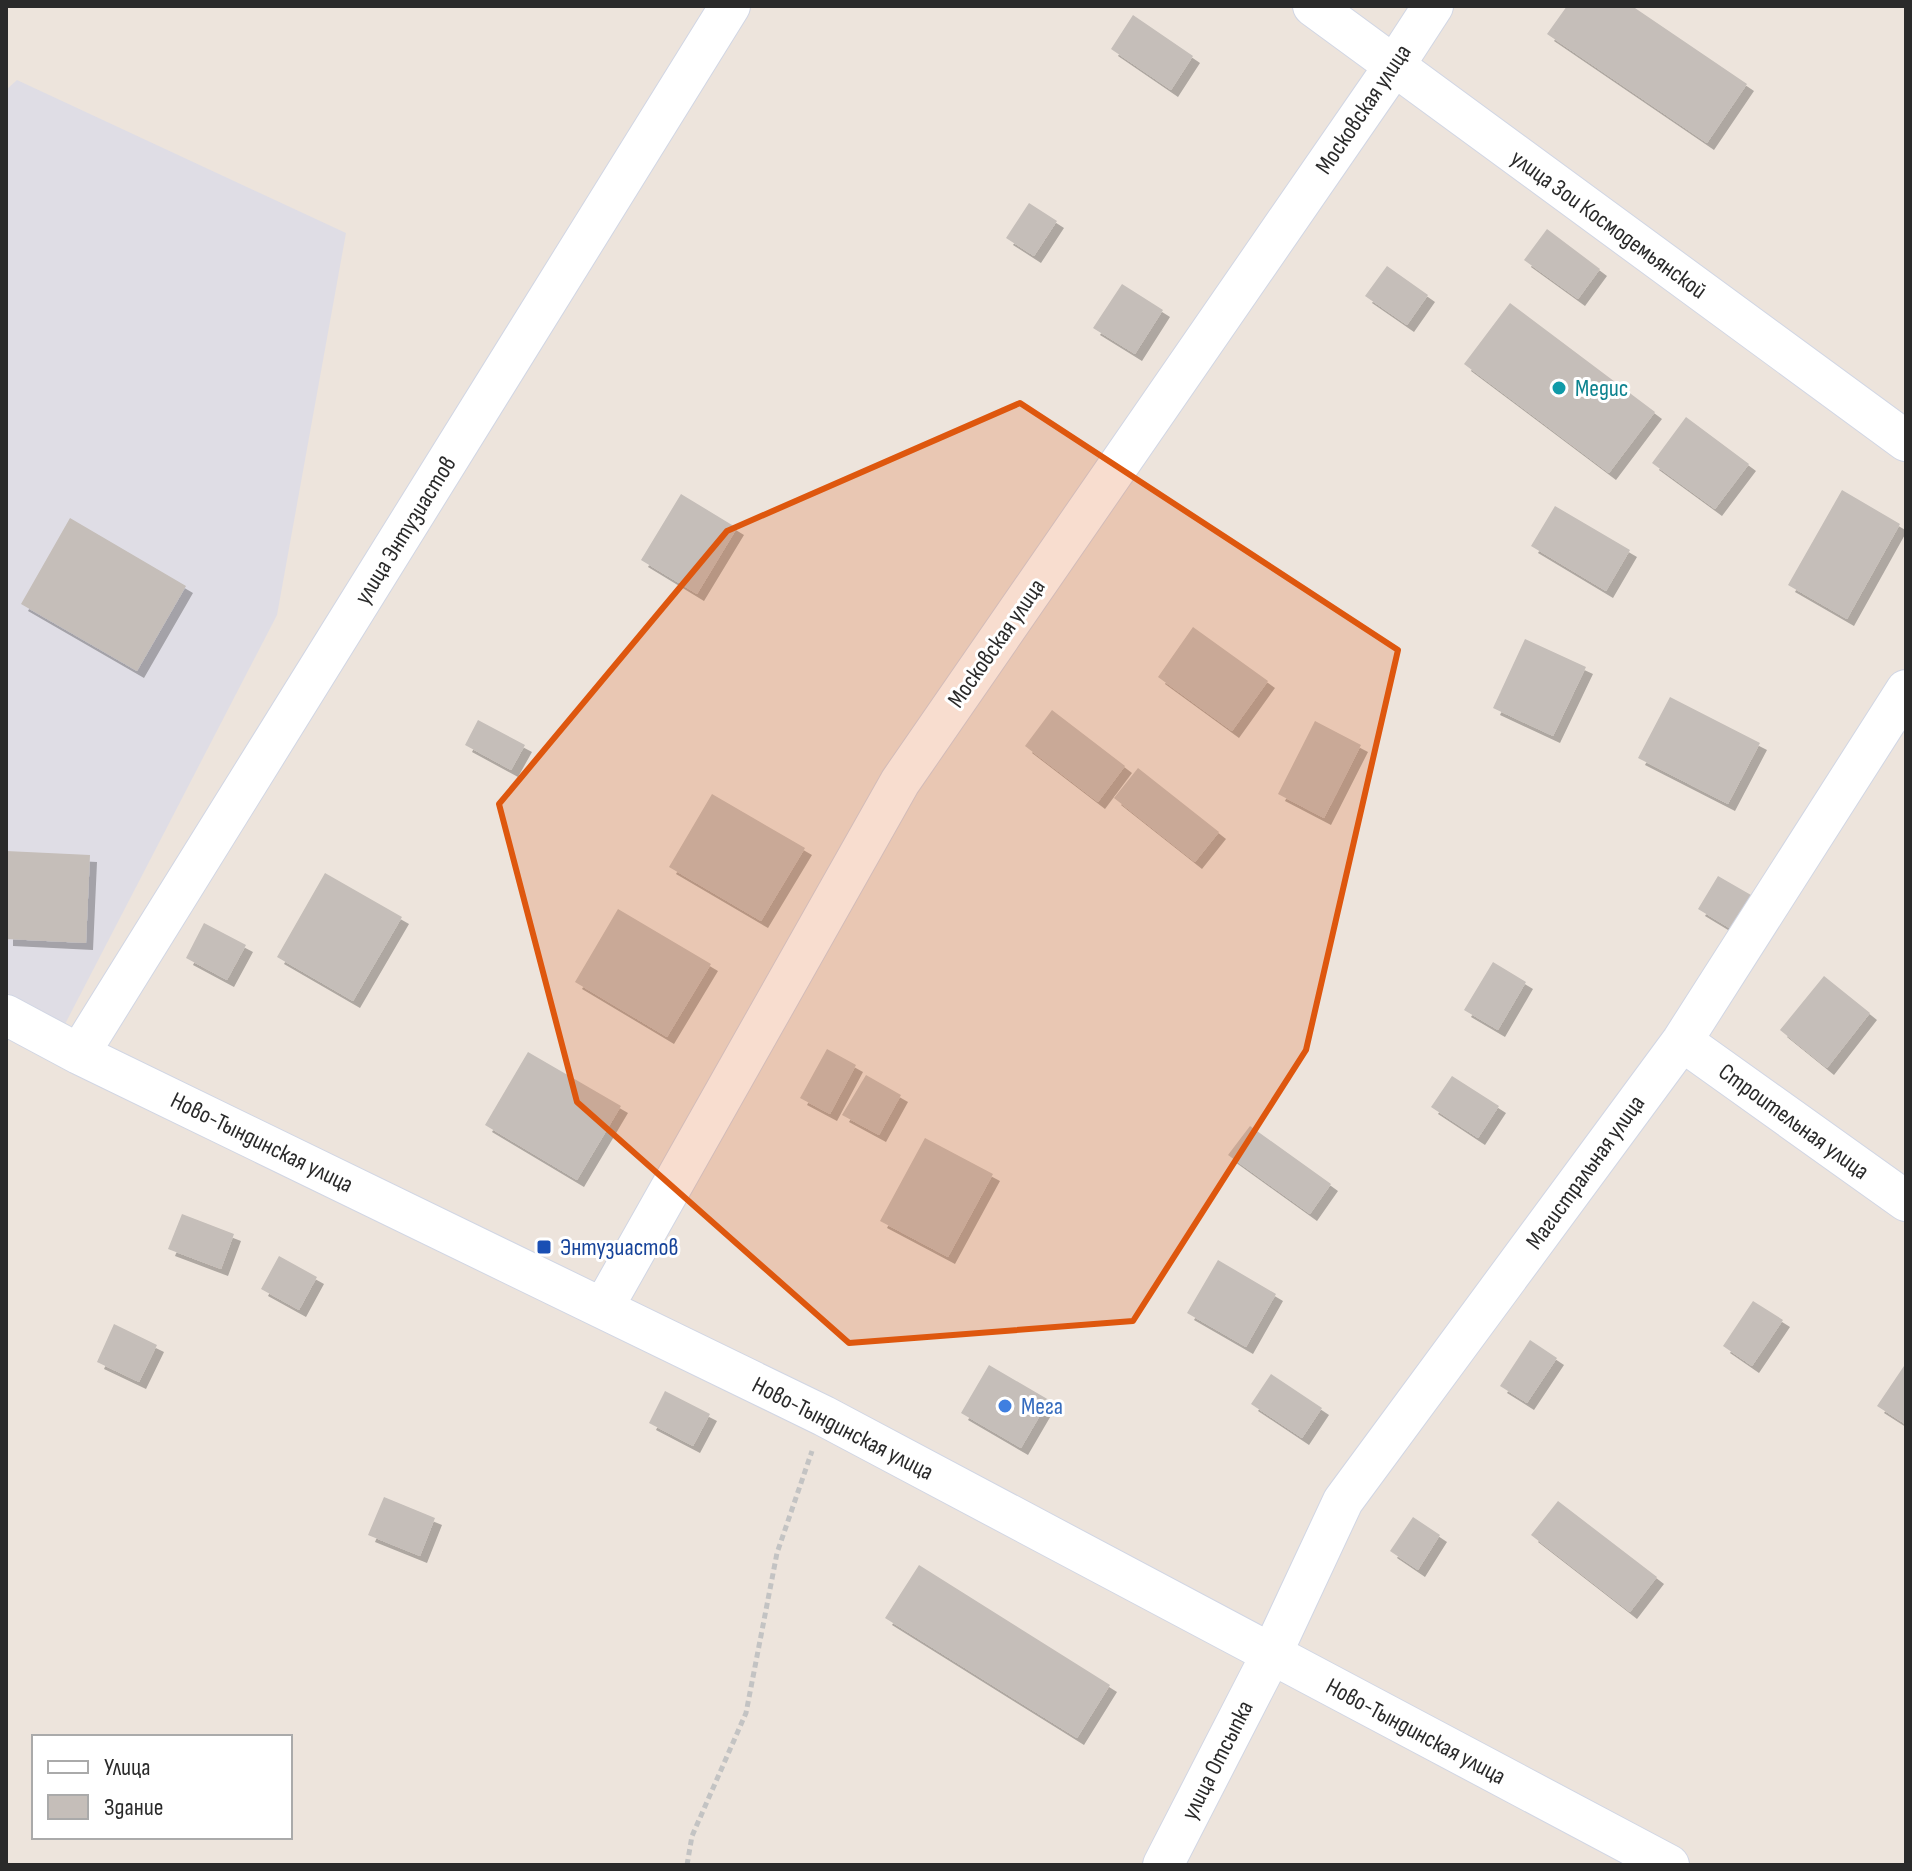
<svg xmlns="http://www.w3.org/2000/svg" width="1912" height="1871" font-family="'Sofia Sans Condensed',sans-serif">
<defs>
<filter id="shadow"><feDropShadow dx="7" dy="7" stdDeviation="0" flood-color="#0004"/></filter>
</defs>
<rect width="100%" height="100%" fill="#ede4dc"/>
<path fill="#dfdde5" d="M17,80L346,233L277,615L64,1026L6,992V90Z"/>
<path fill="#c5beb9" filter="url(#shadow)" d="M1567,6H1632L1747,84L1707,143L1547,34Z
M1133,15L1193,56L1171,90L1111,49Z
M1029,203L1057,221L1034,256L1006,238Z
M1547,229L1600,269L1578,299L1524,260Z
M1387,266L1428,295L1407,325L1365,296Z
M1122,284L1163,310L1135,354L1093,328Z
M1510,303L1655,412L1609,473L1464,364Z
M1686,417L1749,464L1715,509L1652,463Z
M1842,490L1900,524L1847,619L1788,585Z
M681,494L737,528L697,594L641,560Z
M1555,506L1630,550L1606,591L1531,546Z
M70,518L186,586L137,671L21,604Z
M1193,627L1268,681L1232,731L1158,677Z
M1525,639L1586,667L1553,736L1493,708Z
M1670,697L1760,743L1728,804L1638,758Z
M1052,710L1125,766L1098,802L1025,746Z
M478,720L525,745L511,770L465,745Z
M1315,721L1361,745L1324,818L1278,794Z
M1138,768L1219,832L1195,862L1114,798Z
M712,794L805,848L761,921L669,867Z
M6,851L90,855L86,943L6,939Z
M325,873L402,917L353,1001L277,957Z
M1718,876L1751,895L1731,929L1698,909Z
M618,909L711,964L667,1037L575,982Z
M204,923L246,945L227,980L186,958Z
M1493,962L1526,982L1498,1030L1464,1010Z
M1824,976L1870,1013L1827,1068L1780,1030Z
M827,1049L856,1065L830,1114L800,1098Z
M528,1052L621,1106L577,1180L485,1125Z
M866,1075L901,1095L879,1135L842,1115Z
M1452,1076L1499,1106L1478,1138L1431,1107Z
M1250,1126L1331,1184L1310,1214L1228,1155Z
M925,1138L993,1174L948,1257L880,1221Z
M182,1214L234,1234L221,1269L168,1249Z
M279,1256L317,1277L299,1310L261,1289Z
M1218,1260L1276,1294L1246,1347L1187,1313Z
M1753,1301L1783,1320L1752,1366L1723,1346Z
M114,1324L157,1345L139,1382L97,1362Z
M1530,1340L1557,1358L1527,1403L1500,1386Z
M1906,1363V1422L1905,1424L1877,1406Z
M989,1365L1049,1400L1021,1448L961,1413Z
M1271,1374L1322,1408L1302,1438L1251,1404Z
M665,1391L710,1414L693,1446L649,1423Z
M384,1497L435,1518L420,1556L368,1535Z
M1558,1501L1657,1577L1630,1612L1531,1535Z
M1413,1517L1440,1535L1418,1570L1390,1551Z
M919,1565L1110,1685L1077,1738L885,1618Z"/>
<g fill="none" stroke-linecap="round" stroke-linejoin="round">
<defs>
<path id="minor" d="M1313,6L1906,441
M6,1015L79,1054L824,1416L1669,1865
M1682,1041L1906,1201
M79,1054L730,6
M603,1308L900,782L1394,66L1433,6
M1163,1865L1271,1655L1343,1501L1682,1041L1906,690"/>
</defs>
<use href="#minor" stroke="#d1d6e4" stroke-width="42"/>
<path stroke="#c3c3c3" stroke-width="5" stroke-dasharray="6 4" stroke-linecap="butt" d="M687,1865L692,1836L746,1713L777,1553L812,1451"/>
<use href="#minor" stroke="#fff" stroke-width="40"/>
</g>
<path fill="#de570e" fill-opacity="0.2" stroke="#de570e" stroke-width="6" stroke-linejoin="round" d="M1020,403L1398,650L1306,1050L1133,1321L849,1343L577,1102L499,804L727,531Z"/>
<circle fill="#0f9aa8" stroke="#fff" stroke-width="3" cx="1559" cy="388" r="8"/>
<rect fill="#1a4fb4" stroke="#fff" stroke-width="3" x="536" y="1239" width="16" height="16" rx="4"/>
<circle fill="#3f7fe0" stroke="#fff" stroke-width="3" cx="1005" cy="1406" r="8"/>
<g text-anchor="middle" stroke-width="6" stroke-linejoin="round" paint-order="stroke">
<g font-size="24" fill="#2a2a2a" stroke="#fff">
<text transform="translate(1363 109) rotate(-56)" y="8">Московская улица</text>
<text transform="translate(1609 224) rotate(36)" y="8">улица Зои Космодемьянской</text>
<text transform="translate(405 530) rotate(-58)" y="8">улица Энтузиастов</text>
<text transform="translate(996 643) rotate(-55)" y="8">Московская улица</text>
<text transform="translate(1794 1121) rotate(36)" y="8">Строительная улица</text>
<text transform="translate(262 1142) rotate(26)" y="8">Ново-Тындинская улица</text>
<text transform="translate(1585 1172) rotate(-54)" y="8">Магистральная улица</text>
<text transform="translate(843 1428) rotate(27)" y="8">Ново-Тындинская улица</text>
<text transform="translate(1416 1731) rotate(28)" y="8">Ново-Тындинская улица</text>
<text transform="translate(1217 1760) rotate(-63)" y="8">улица Отсыпка</text>
</g>
<g font-size="24" fill="#0d838f" stroke="#fff" text-anchor="start">
<text x="1575" y="396">Медис</text>
</g>
<g font-size="24" fill="#164399" stroke="#fff" text-anchor="start">
<text x="560" y="1255">Энтузиастов</text>
</g>
<g font-size="24" fill="#366cbe" stroke="#fff" text-anchor="start">
<text x="1021" y="1414">Мега</text>
</g>
</g>
<rect width="1912" height="1871" fill="none" stroke="#2a2a2a" stroke-width="16"/>
<rect x="32" y="1735" width="260" height="104" fill="#ffffff" stroke="#aaaaaa" stroke-width="2"/>
<rect x="48" y="1761" width="40" height="12" fill="#ffffff" stroke="#aaaaaa" stroke-width="2"/>
<text x="104" y="1775" font-size="24" fill="#2a2a2a">Улица</text>
<rect x="48" y="1795" width="40" height="24" fill="#c5beb9" stroke="#aaaaaa" stroke-width="2"/>
<text x="104" y="1815" font-size="24" fill="#2a2a2a">Здание</text>
</svg>
